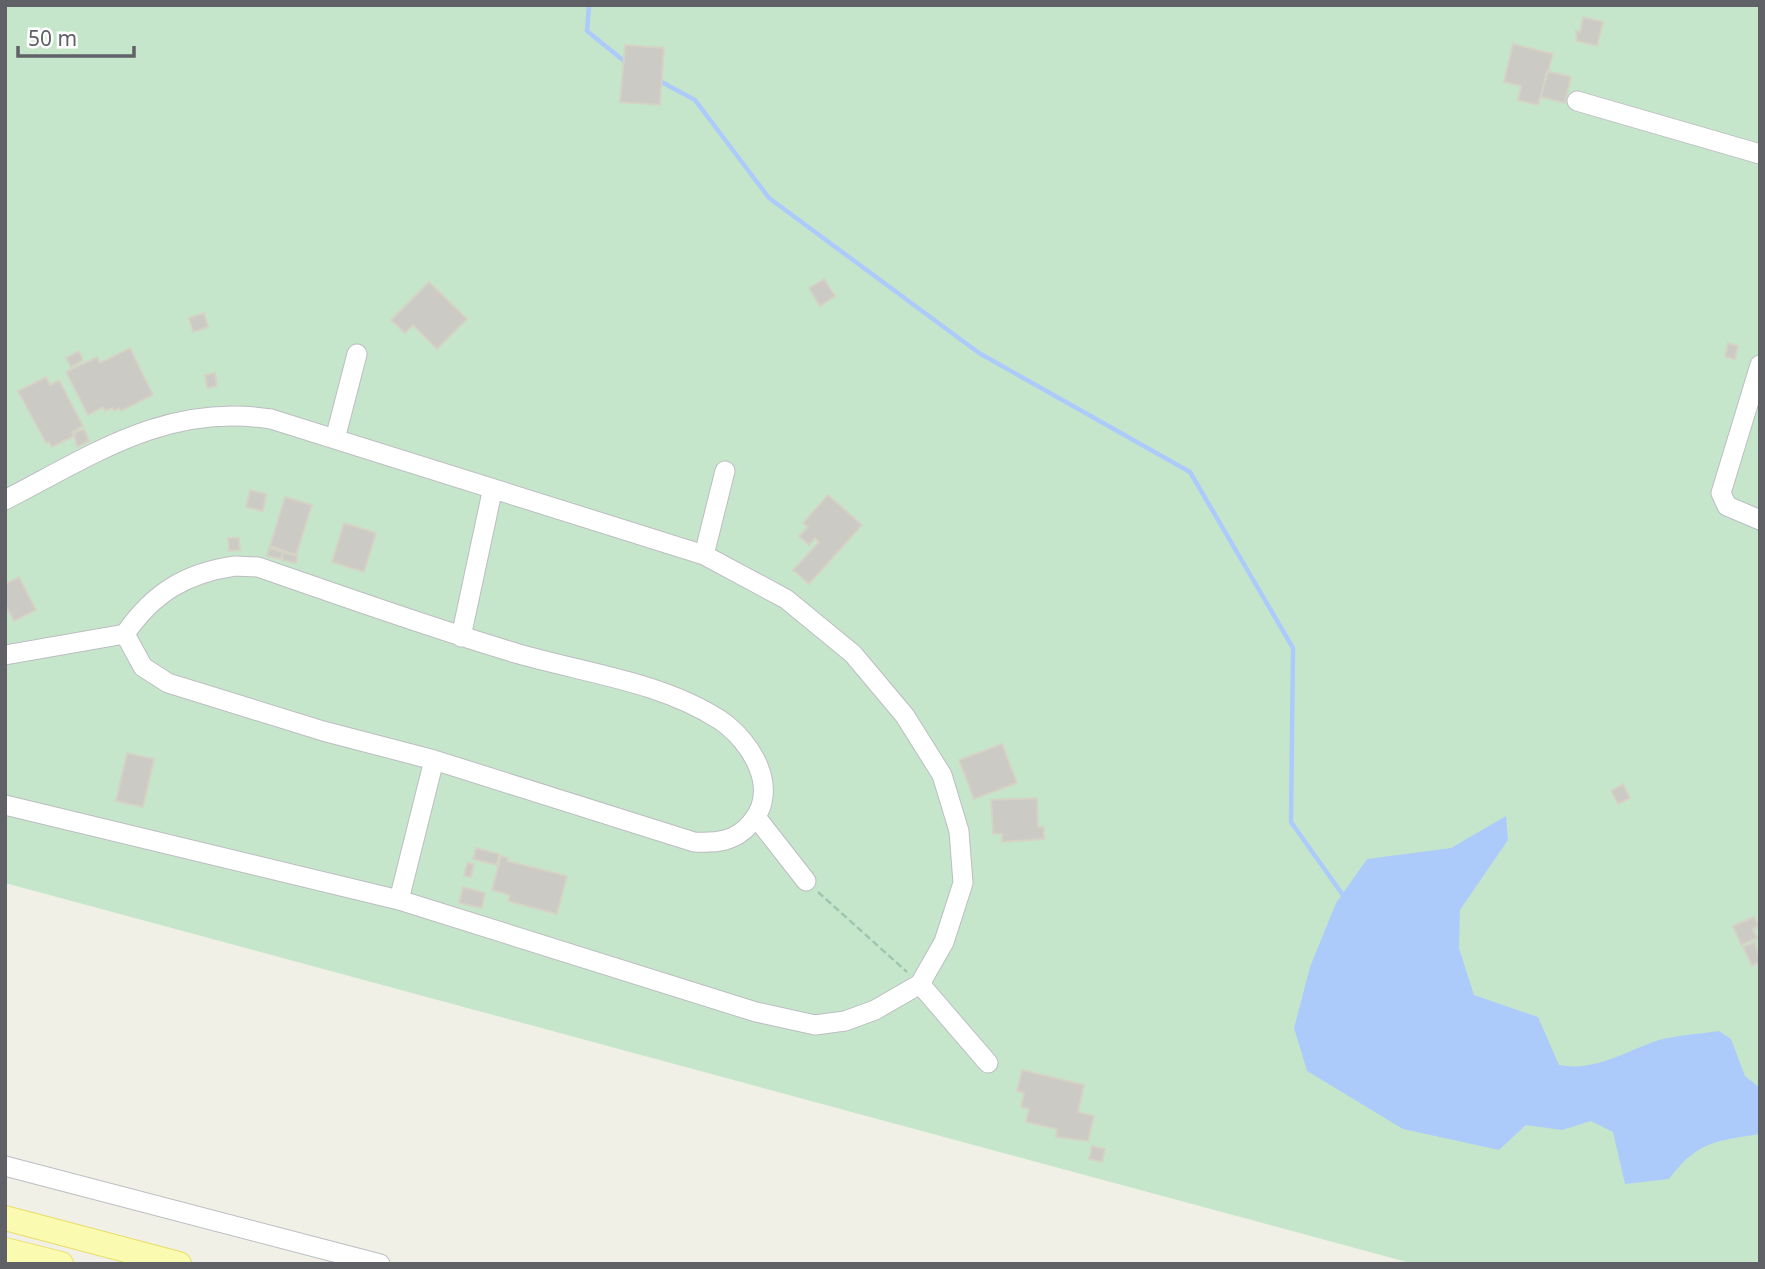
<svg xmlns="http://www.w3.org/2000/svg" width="1765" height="1269" font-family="'Noto Sans',sans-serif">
<rect width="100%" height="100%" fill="#f0f0e7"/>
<path fill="#c6e6cb" d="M5,5H1760V1264H1414L5,883Z"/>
<path fill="#accbfb" d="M1506,816L1508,840L1460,910L1459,948L1474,995L1538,1017L1559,1065C1595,1072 1626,1051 1659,1040C1678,1035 1699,1034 1719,1031L1731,1039L1745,1076L1760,1088V1134C1715,1141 1698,1141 1669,1179L1625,1184L1613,1132L1591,1121L1562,1130L1526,1125L1499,1150L1403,1129L1307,1071L1294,1028L1310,967L1336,903L1367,859L1451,848Z"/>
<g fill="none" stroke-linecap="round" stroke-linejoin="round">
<path stroke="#accbfb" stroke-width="4.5" d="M589,5L587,31L629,65
M658,80L695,100L769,198L979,353L1190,472L1293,648L1291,822L1345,898"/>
</g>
<path fill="#cccac4" stroke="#d5d3c6" stroke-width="2" d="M1583,17L1603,22L1597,46L1577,41L1576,31L1580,32Z
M1513,44L1553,54L1538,105L1518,100L1521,86L1504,82Z
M625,45L664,48L660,105L620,102Z
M1547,71L1571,77L1565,103L1541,97Z
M824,279L835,296L820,306L809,288Z
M429,282L467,319L437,349L413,325L405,333L391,320Z
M204,313L208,327L193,332L189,318Z
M1728,343L1738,346L1735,359L1725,357Z
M130,348L153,395L121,411L119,408L114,411L112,408L105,411L103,407L88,415L66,372L97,357L100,363Z
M79,351L83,360L71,367L66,358Z
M215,373L217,386L207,388L205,375Z
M46,377L50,385L59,380L83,426L72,432L74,436L52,447L49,442L46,443L18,391Z
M84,429L89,441L77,447L74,433Z
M250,490L266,494L263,511L246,507Z
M828,495L862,525L809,584L793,570L819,542L815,538L809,545L799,536L808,527L803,523Z
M285,497L312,505L296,555L270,546Z
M344,523L376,533L364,572L332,562Z
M228,538H239L240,550L229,551Z
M269,548L283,552L281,559L267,556Z
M283,552L297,556L296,563L282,560Z
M19,577L36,610L14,621L5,604V584Z
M1002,744L1017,783L974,799L959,760Z
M127,753L154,759L143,807L116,801Z
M1623,784L1630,798L1618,804L1611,791Z
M1037,798L1038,827H1044V839L1002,842V834H993L991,800Z
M476,848L499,854L497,865L473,859Z
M501,856L508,858L507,861L567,876L557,914L508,901L510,895L492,890Z
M467,863L474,864L471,877L464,876Z
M463,887L485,893L482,908L459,903Z
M1754,917L1759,926L1753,929L1757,938L1741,945L1733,926Z
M1755,942L1760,962L1752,966L1743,947Z
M1022,1070L1084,1085L1078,1112L1094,1116L1088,1141L1056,1137L1057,1129L1026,1122L1029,1109L1021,1107L1024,1093L1017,1091Z
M1092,1146L1105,1149L1102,1162L1089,1159Z"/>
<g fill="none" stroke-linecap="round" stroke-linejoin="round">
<defs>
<path id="minor" d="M1577,101L1760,154
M1760,365L1721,493L1727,506L1760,520
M335,439L357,354
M5,500C94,454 167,403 271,419L704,555L786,599L853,654L905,716L942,775L959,831L963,883L944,942L920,984L875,1010L845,1021L815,1025L756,1012L399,900L5,805
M704,555L725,471
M235,566L258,567C345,597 431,628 519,654C585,673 662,682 720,720C751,741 781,789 751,823C735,842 717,843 694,842L434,760L323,731L168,683L143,667L125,634C153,593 186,573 235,566Z
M461,637L492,492
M5,655L125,634
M756,817L806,881
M399,900L434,760
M920,984L988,1063
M5,1166L380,1264"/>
<path id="major" d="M5,1218L179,1264
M5,1250L61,1264"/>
</defs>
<use href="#minor" stroke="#bcbdc2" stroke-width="21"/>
<use href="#major" stroke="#ebdd65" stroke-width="26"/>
<path stroke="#9fc6b1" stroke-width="2.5" stroke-dasharray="7 3.5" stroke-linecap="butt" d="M818,892L907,972"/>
<use href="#minor" stroke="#fff" stroke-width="19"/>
<use href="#major" stroke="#fafbb1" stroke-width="24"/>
</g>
<rect width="1765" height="1269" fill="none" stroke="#5f6167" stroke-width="14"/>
<path d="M18 46v10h116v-10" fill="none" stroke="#5f6167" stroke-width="3.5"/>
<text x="28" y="46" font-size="21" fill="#5f6167" stroke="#ffffff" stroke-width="5" paint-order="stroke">50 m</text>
</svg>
